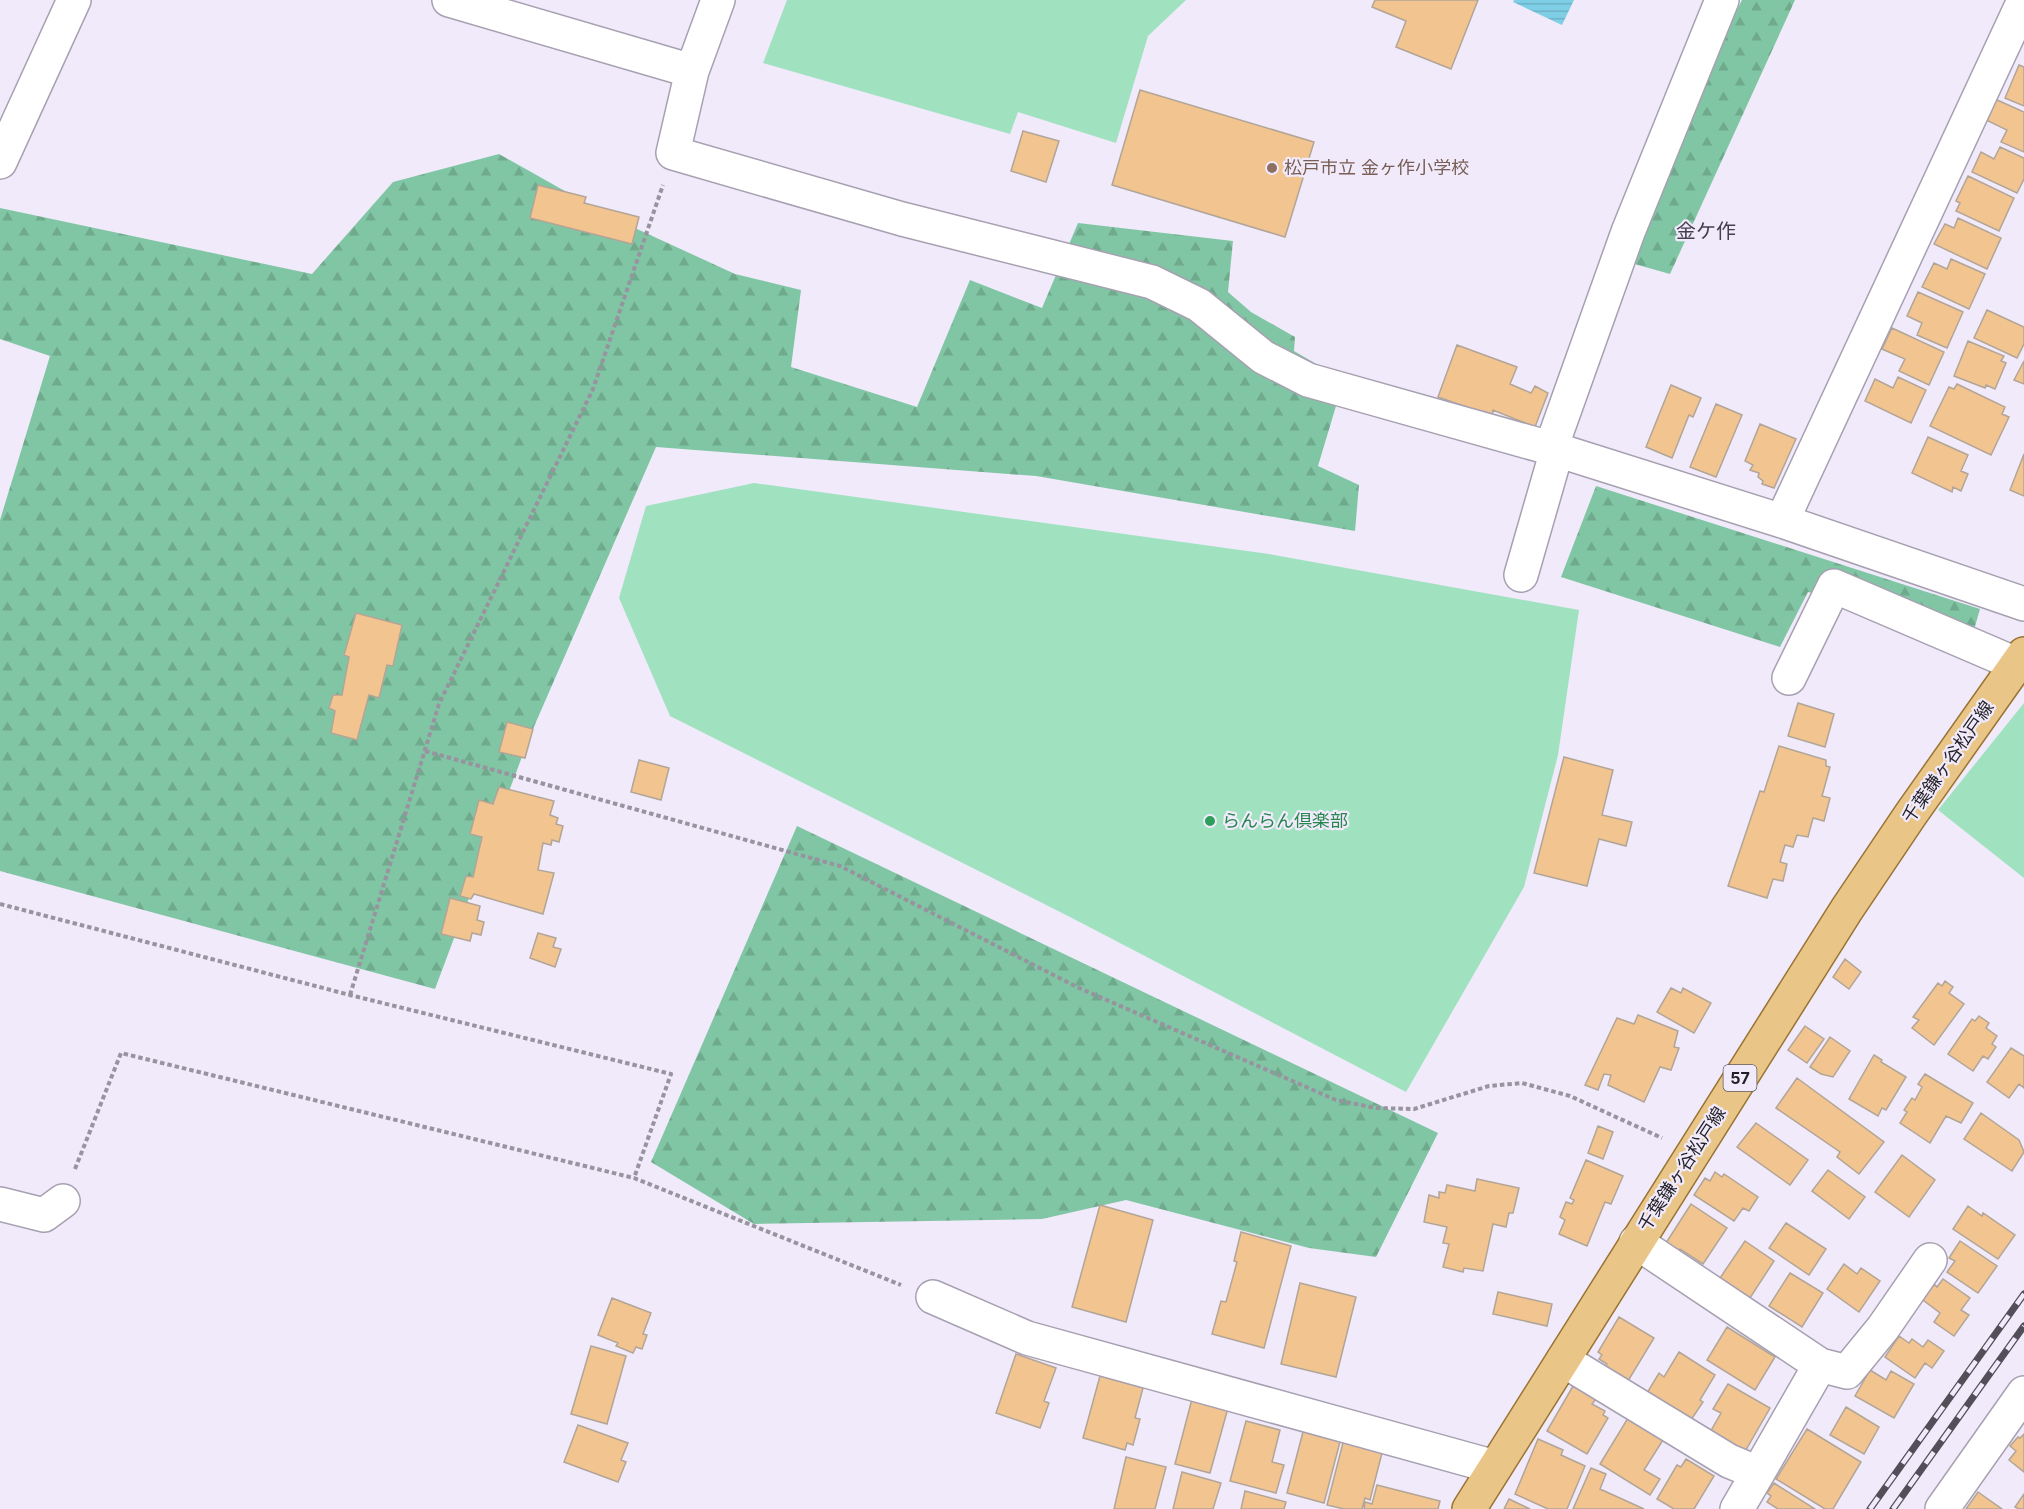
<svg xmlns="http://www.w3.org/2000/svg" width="2024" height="1509" font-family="Inter,'Noto Sans JP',sans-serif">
<defs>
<pattern id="forest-firs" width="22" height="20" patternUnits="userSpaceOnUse" patternTransform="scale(1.5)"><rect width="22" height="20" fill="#81c6a4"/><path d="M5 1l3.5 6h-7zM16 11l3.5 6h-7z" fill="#6faa8d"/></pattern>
<pattern id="water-rules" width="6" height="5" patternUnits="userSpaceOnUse" patternTransform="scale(1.5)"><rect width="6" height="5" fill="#7ecfe6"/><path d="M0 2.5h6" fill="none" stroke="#6db1c5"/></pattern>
</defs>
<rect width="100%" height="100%" fill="#f0eafb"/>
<path fill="url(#forest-firs)" d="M1742,0H1795L1670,274L1624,261L1701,81Z
M499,154L611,217L735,274L801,290L791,367L917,407L970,280L1042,308L1078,223L1233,241L1228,292L1251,312L1295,337L1294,351L1325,369L1336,406L1318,466L1359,485L1355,531L1036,476L656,447L529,738L435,989L0,871V520L50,356L0,339V208L312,274L393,182Z
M1596,486L1980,609L1974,630L1808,592L1780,647L1561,577Z
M797,826L1438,1133L1376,1257L1309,1248L1126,1200L1042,1219L754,1224L651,1162Z"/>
<path fill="#a0e2c0" d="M787,0H1186L1148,36L1116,143L1018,112L1010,134L763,63Z
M754,483L1269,554L1579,610L1558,755L1524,887L1406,1092L1070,917L670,716L619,598L646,506Z
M2024,703V878L1938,810Z"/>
<path fill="url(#water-rules)" d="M1514,0H1574L1562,25L1513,2Z"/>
<path fill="#f2c48f" stroke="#b2a597" stroke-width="1.5" d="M1375,0H1478L1451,69L1396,47L1406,21L1372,7Z
M2019,65L2024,67V106L2005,98Z
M1140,90L1314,142L1285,237L1112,185Z
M1995,99L2024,112V152L2001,142L2007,130L1986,120Z
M1023,131L1059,141L1046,182L1011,171Z
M2000,147L2024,158V179L2017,193L1972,172L1981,152L1994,159Z
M1968,176L2014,198L1999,231L1956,211L1960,203L1956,201Z
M538,185L586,197L584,203L639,217L632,244L530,218Z
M1958,218L2001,238L1987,269L1934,244L1945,224L1954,228Z
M1951,259L1985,274L1969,309L1922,287L1934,263L1947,269Z
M1918,292L1963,312L1947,348L1917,335L1922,323L1907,316Z
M1987,310L2024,327V344L2017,358L1974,338Z
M1892,328L1944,352L1929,385L1899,371L1905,359L1882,349Z
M1968,341L2004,356L2001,361L2006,363L1995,389L1986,385L1985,388L1954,376Z
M1457,345L1517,367L1510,384L1531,393L1535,386L1548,393L1535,427L1493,410L1492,416L1438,397Z
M2024,361V384L2014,380Z
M1898,377L1926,390L1911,423L1865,401L1875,379L1893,388Z
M1957,384L2005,407L2002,414L2009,417L1991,455L1930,426L1949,387L1954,389Z
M1671,385L1701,398L1693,417L1689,415L1672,458L1646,447Z
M1716,404L1742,415L1716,477L1690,467Z
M1760,424L1796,439L1774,488L1762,484L1763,481L1758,477L1759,473L1750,470L1753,465L1745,461Z
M1928,437L1968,455L1961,471L1968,474L1961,491L1953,487L1952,492L1912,473Z
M2024,454V496L2010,490Z
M356,613L402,625L393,666L387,665L379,698L369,695L357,740L331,733L335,711L329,708L333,695H342L349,657L344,655Z
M1798,703L1834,714L1825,747L1788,736Z
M507,722L533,729L525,758L499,752Z
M1779,746L1826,760V766L1830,767L1822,796L1830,798L1824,821L1813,818L1808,837L1797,835L1793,847L1785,845L1780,862L1787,864L1783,881L1773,879L1767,898L1728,886L1760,791L1764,792Z
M1564,757L1613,770L1602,815L1632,822L1626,846L1599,839L1587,886L1534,873Z
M639,760L669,768L661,800L631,792Z
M499,787L554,801L550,815L558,818L556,824L563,826L559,842L552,840L551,845L543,843L538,870L554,873L543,914L474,894L471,899L460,896L466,876L473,877L482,837L470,834L479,800L493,804Z
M450,898L480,906L477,920L484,922L481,935L472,933L470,941L441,934Z
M538,933L556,938L553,947L561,949L555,967L530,958Z
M1845,959L1861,972L1849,989L1833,977Z
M1945,981L1953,987L1949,993L1964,1004L1934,1045L1912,1028L1919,1020L1913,1017L1938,983L1942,986Z
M1671,988L1681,993L1683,988L1711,1003L1694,1033L1657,1012Z
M1638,1015L1678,1031L1674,1047L1679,1048L1671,1070L1660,1067L1644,1102L1608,1085L1611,1075L1604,1074L1598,1090L1585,1085L1617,1018L1634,1024Z
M1979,1016L1989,1023L1986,1028L1997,1036L1992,1044L1996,1047L1988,1059L1983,1056L1973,1071L1948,1054L1972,1019L1975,1021Z
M1805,1026L1824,1039L1807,1063L1788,1050Z
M1830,1037L1850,1051L1833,1077L1821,1074L1810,1067Z
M2011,1048L2024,1056V1088L2019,1084L2009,1098L1987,1082Z
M1874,1055L1882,1060L1881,1062L1906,1077L1886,1110L1882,1108L1878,1116L1849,1099Z
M1925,1074L1973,1103L1961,1123L1946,1116L1930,1143L1900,1123L1907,1112L1904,1110L1912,1098L1915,1100L1922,1087L1918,1084Z
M1797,1078L1884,1142L1859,1174L1837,1157L1840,1152L1776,1108Z
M1981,1113L2019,1140L2024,1152L2012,1171L1964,1139Z
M1756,1123L1808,1160L1790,1185L1737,1147Z
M1598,1126L1613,1132L1603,1159L1588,1153Z
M1902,1155L1935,1180L1909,1217L1875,1192Z
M1586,1160L1623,1176L1611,1204L1605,1202L1587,1246L1559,1234L1565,1220L1560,1217L1566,1202L1572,1204L1574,1200L1570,1198Z
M1828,1170L1865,1197L1849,1219L1812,1191Z
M1715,1172L1722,1177L1724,1174L1758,1197L1749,1211L1743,1208L1734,1221L1694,1195L1705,1178L1710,1181Z
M1477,1179L1519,1188L1513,1213H1509L1506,1227L1493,1224L1483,1271L1464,1268L1463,1272L1443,1267L1449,1244L1443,1243L1447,1227L1424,1222L1429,1195L1439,1198V1192L1445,1193L1447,1185L1475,1191Z
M1691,1204L1727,1228L1703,1264L1680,1249L1677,1254L1664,1246Z
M1100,1205L1153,1220L1126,1322L1072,1307Z
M1968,1206L1982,1216L1983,1213L2015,1235L1998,1259L1953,1229Z
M1786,1223L1826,1249L1809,1275L1769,1248Z
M1241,1232L1291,1246L1264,1348L1212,1334L1221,1301L1226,1302L1237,1262L1234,1261Z
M1745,1241L1774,1261L1750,1298L1720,1278Z
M1960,1241L1997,1266L1978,1293L1947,1272L1955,1261L1949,1258Z
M1844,1264L1857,1274L1861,1268L1880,1281L1859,1312L1827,1289Z
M1790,1273L1823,1293L1802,1327L1769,1306Z
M1943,1279L1970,1298L1961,1310L1969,1315L1954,1336L1934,1322L1940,1313L1923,1300L1934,1284L1937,1287Z
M1300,1283L1356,1297L1336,1377L1281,1364Z
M1498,1292L1552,1304L1547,1326L1493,1314Z
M612,1298L651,1313L643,1334L647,1335L642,1349L636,1347L633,1353L616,1346L618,1343L598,1335Z
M1619,1317L1654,1338L1628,1381L1604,1370L1607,1364L1599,1359L1602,1355L1598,1352Z
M1727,1327L1775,1357L1755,1390L1707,1360Z
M1899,1336L1909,1343L1912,1339L1923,1347L1928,1340L1944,1351L1932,1368L1925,1363L1915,1378L1885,1357Z
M591,1346L626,1356L607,1424L571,1414Z
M1679,1352L1715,1375L1700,1400L1703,1402L1691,1420L1647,1393L1659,1373L1664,1377Z
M1016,1354L1056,1368L1044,1401L1049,1403L1040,1428L996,1413Z
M1870,1370L1886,1380L1891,1371L1914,1384L1894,1418L1855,1396Z
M1100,1376L1143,1388L1135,1418L1140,1419L1133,1445L1127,1443L1125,1450L1083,1438Z
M1728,1384L1770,1408L1743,1455L1709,1434L1721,1413L1713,1409Z
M1573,1386L1596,1399L1592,1404L1605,1411L1603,1415L1608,1418L1587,1454L1547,1431Z
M1192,1399L1228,1408L1210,1473L1175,1464Z
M1846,1407L1879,1427L1864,1454L1830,1435Z
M1628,1418L1663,1440L1644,1470L1660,1479L1650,1495L1600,1464Z
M1246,1421L1280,1430L1272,1462L1284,1465L1276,1493L1230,1481Z
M578,1425L628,1443L621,1460L626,1462L618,1482L564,1462Z
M1304,1428L1341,1438L1324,1503L1287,1493Z
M1807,1429L1861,1462L1833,1509H1825L1776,1479Z
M2024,1434V1472L2009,1460L2016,1451L2010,1446L2018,1437L2020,1438Z
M1344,1439L1383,1449L1370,1500L1365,1498L1362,1509H1344L1327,1505Z
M1538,1439L1563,1450L1561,1455L1585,1466L1567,1509H1548L1515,1494Z
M1126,1457L1166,1467L1155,1509H1114Z
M1686,1459L1714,1476L1694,1509H1674L1657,1499L1677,1465L1681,1467Z
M1591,1468L1606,1474L1600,1489L1644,1509H1573Z
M1182,1472L1221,1483L1213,1509H1173Z
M1774,1483L1815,1509H1778L1767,1502L1771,1496L1767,1493Z
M1377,1485L1440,1501L1438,1509H1364L1365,1502L1372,1504Z
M1245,1491L1286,1502L1284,1509H1241Z
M1978,1492L2002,1509H1966Z
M2024,1494V1509H2019L2015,1507Z
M1509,1499L1530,1509H1504Z"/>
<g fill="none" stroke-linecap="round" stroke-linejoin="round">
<defs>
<path id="minor" d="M449,0L692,71
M718,0L692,71L673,153L902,219L1152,282L1199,305L1263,357L1308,380L1557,450L1782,521L2024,604
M0,162L74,0
M1551,448L1628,232L1722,0
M1782,521L2021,7
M1521,575L1557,450
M1789,678L1834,586L2016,664
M0,1204L44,1215L63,1201
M933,1297L1027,1338L1495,1467
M1563,1360L1729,1461L1758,1473L1820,1365L1636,1242
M1820,1365L1847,1372L1883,1328L1930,1260
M1737,1509L1758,1473
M1942,1509L2024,1393"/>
<path id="major" d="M1469,1509L1847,909L1911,814L2024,654"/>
</defs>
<use href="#minor" stroke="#a7a0b1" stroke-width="36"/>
<use href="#major" stroke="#997331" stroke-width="36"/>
<path stroke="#97939f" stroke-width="4" stroke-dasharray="4.5 3" stroke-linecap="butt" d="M425,751L840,866L1079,988L1336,1100L1376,1108L1414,1109L1489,1086L1522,1083L1570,1096L1662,1138
M0,904L350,995L671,1074L634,1178
M350,995L439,704L593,389L663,185
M75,1169L121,1053L634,1178L901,1285"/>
<use href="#minor" stroke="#fff" stroke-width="33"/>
<use href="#major" stroke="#e9c688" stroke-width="33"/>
<defs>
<path id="rail" d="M1870,1509L2024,1294
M1893,1509L2024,1326"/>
</defs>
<use href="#rail" stroke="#524f58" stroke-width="7"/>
<use href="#rail" stroke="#f0eafb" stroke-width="4.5" stroke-dasharray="14" stroke-linecap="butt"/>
</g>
<circle fill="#8d6e63" stroke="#f0eafb" stroke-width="2" cx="1272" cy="168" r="6"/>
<circle fill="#2e9e5b" stroke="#f0eafb" stroke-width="2" cx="1210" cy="821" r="6"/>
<g text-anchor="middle" stroke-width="4.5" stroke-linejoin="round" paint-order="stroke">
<rect fill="#f0eafb" stroke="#5f5c65" stroke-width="1.5" x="1723.5" y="1065" width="33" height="26" rx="4.5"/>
<g font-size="16" font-weight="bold" fill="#211f25">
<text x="1740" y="1084">57</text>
</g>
<g font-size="18" fill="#785e54" stroke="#f0eafb" text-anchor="start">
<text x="1284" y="174">松戸市立 金ヶ作小学校</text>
</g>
<g font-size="18" fill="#211f25" stroke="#f0eafb">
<text transform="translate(1948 762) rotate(-55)" y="6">千葉鎌ヶ谷松戸線</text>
<text transform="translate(1682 1169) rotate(-57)" y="6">千葉鎌ヶ谷松戸線</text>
</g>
<g font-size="18" fill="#27864d" stroke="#f0eafb" text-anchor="start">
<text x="1222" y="827">らんらん倶楽部</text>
</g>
<g font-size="20" fill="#443f4d" stroke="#f0eafb">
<text x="1706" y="238">金ケ作</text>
</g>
</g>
</svg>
